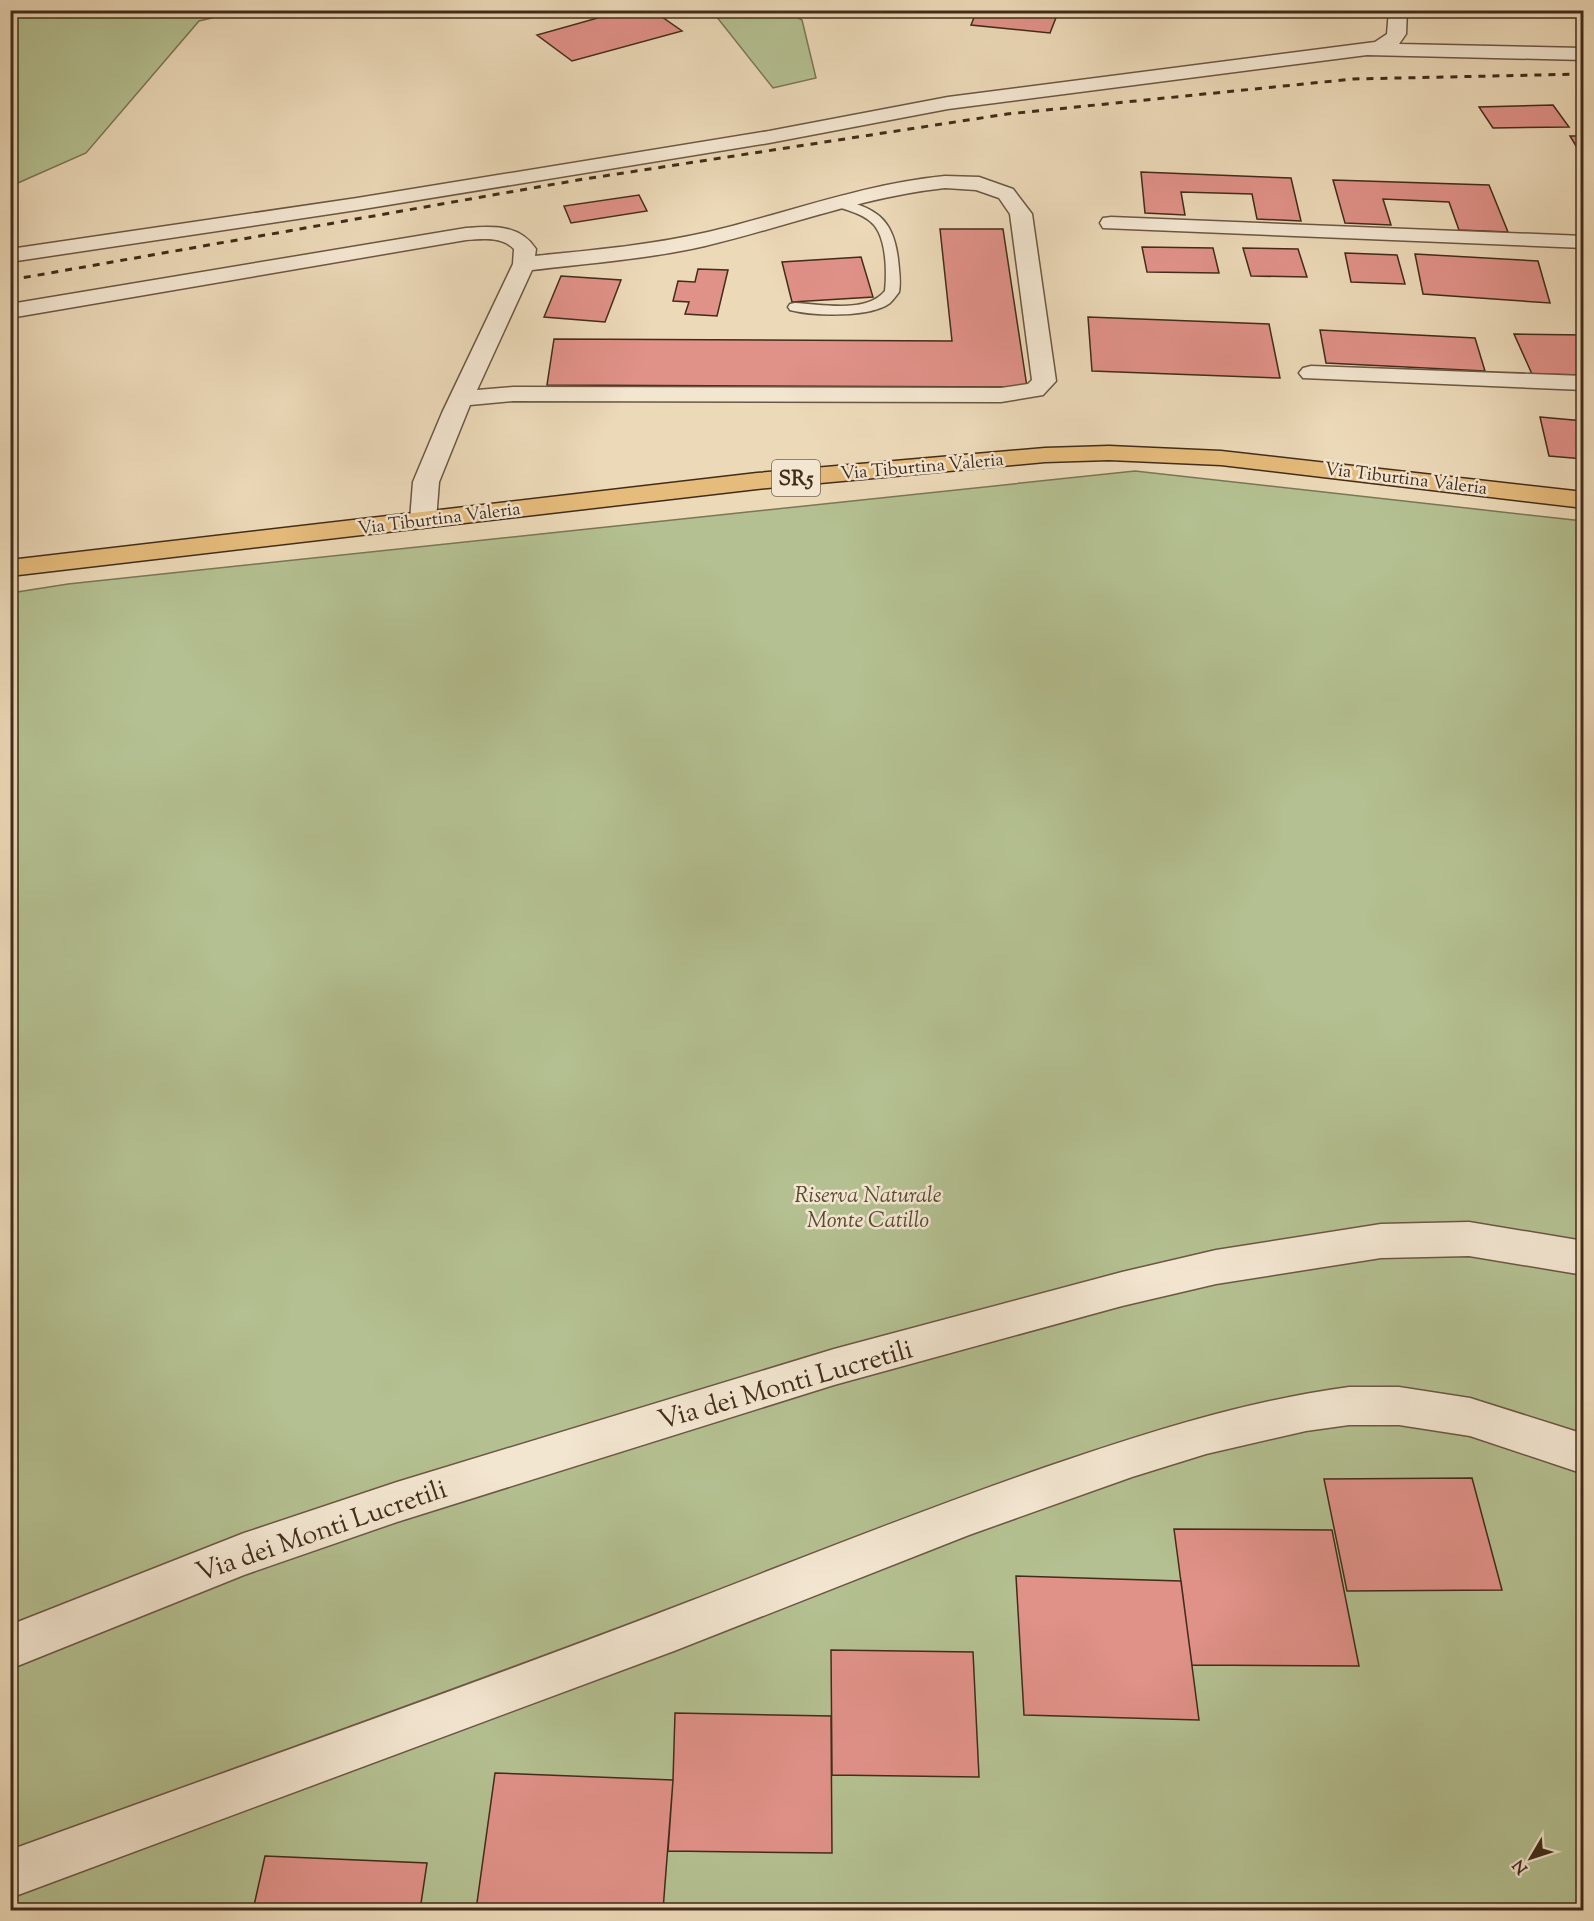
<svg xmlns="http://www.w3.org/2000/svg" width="1594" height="1921" font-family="'Sorts Mill Goudy',serif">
<rect width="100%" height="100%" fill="#ecd9b8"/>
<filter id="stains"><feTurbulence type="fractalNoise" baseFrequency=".00333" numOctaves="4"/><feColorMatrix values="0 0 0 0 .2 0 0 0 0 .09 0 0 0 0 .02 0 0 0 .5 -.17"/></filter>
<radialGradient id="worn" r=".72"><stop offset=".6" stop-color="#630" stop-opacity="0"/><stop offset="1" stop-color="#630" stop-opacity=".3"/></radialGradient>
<path fill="#b4c091" stroke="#7b7656" stroke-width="1.5" d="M10,11L11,10L241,11L199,21L86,153L11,186Z
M712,11H786L802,20L816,78L773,88Z
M1135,471L1583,521V1910H11V593L68,584Z"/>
<path fill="#e09188" stroke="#422c1a" stroke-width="1.5" d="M626,10H652L682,31L572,61L537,35Z
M977,10H1059L1050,33L971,25Z
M1553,105L1569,127L1493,128L1479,107Z
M1570,136H1584V159Z
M1141,172L1291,178L1301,221L1257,219L1252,194L1181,192L1185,215L1145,213Z
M1333,180L1489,185L1508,232L1459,230L1449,202L1383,199L1391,225L1345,223Z
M639,195L647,211L571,223L564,206Z
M940,229H1003L1027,387L547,385L554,339L952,341Z
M1142,247L1213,248L1219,273L1147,272Z
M1243,248L1298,249L1307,277L1251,276Z
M1345,253L1397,255L1405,284L1351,282Z
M1415,254L1538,261L1550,303L1423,294Z
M861,257L873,297L792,302L782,262Z
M698,269L728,270L717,316L685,314L689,302L673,301L678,281L695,282Z
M561,276L621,280L605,322L544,317Z
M1088,317L1269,324L1280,378L1092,371Z
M1320,330L1475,338L1485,371L1326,363Z
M1514,334L1584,335V375L1532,374Z
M1540,417L1584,421V459L1549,456Z
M1472,1478L1502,1590L1347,1591L1324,1479Z
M1174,1529L1332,1530L1359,1666L1192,1665Z
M1016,1576L1181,1581L1199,1720L1024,1715Z
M831,1650L973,1652L979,1777L832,1775Z
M675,1713L831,1716L832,1853L668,1851L673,1780Z
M495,1773L673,1780L663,1910H476Z
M265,1856L427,1863L420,1910H253Z"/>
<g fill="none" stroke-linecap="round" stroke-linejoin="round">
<defs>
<path id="service" d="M836,198C875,208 893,217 898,259C899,270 901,281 899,292C896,296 893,300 890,303C870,318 813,316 790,310L788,307L790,304L795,303C821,304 866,314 885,291C887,273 887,235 871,222C861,213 844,209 831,205L829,202Z"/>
<path id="minor" d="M1389,10H1407L1406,34L1399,44L1584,48V60L1367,55L948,109L769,143L357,210L10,262V249L357,198L769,131L948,97L1375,42L1387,34Z
M945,176L979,177L1013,189L1032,214L1056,381L1043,395L1001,402L513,401L470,405L439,482L436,520L432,526L423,528L414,526L410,520L413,482L442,413L513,264L514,249C501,236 483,239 466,240L10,318V304L466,228C493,226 519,224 536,249L535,256C593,250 651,245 708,232C788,213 863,184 945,176ZM945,188L976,190L999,198L1010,214L1032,380L1028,384L1001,388L513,387L477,390L532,270C590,263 648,259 705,246C785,227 862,197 945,188Z
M1111,217L1584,236V248L1103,228L1100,223L1103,218Z
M1311,366L1584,376V390L1303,378L1299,373L1303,368Z
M1469,1222L1584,1241V1275L1469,1256L1381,1258L1216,1284L1122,1306L834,1385L397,1522L244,1575L10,1669V1625L244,1533L397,1482L834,1349L1122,1272L1216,1250L1381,1224Z
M1349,1387H1399L1470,1398L1584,1434V1474L1470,1436L1399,1425H1349L1306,1431L1206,1454L1132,1477L969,1535L674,1651L10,1898V1850C238,1767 467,1687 693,1600C810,1555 927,1508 1046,1467C1146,1433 1245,1401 1349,1387Z"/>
<path id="primary" d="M1109,446L1221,451L1584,492V508L1221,465L1109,460L1045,462L757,489L10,576V560L757,473L1045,448Z"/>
</defs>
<use href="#service" stroke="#6c5742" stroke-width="3"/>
<use href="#minor" stroke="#6c5742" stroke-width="3"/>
<use href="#primary" stroke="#422c1a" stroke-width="3"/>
<use href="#service" fill="#f3e6d1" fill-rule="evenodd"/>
<use href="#minor" fill="#f3e6d1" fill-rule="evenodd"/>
<use href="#primary" fill="#e6bc7c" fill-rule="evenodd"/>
<path stroke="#422c1a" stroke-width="3" stroke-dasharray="7 7" stroke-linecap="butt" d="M10,280L578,180L1007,114L1353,79L1584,74"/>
</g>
<g text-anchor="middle" stroke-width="5" stroke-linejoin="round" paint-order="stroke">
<g font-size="18" fill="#422c1a" stroke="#f3e6d1">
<text transform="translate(922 466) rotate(-5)" y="6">Via Tiburtina Valeria</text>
<text transform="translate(1406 478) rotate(7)" y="6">Via Tiburtina Valeria</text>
<text transform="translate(439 518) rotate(-7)" y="6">Via Tiburtina Valeria</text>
</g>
<rect fill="#f3e6d1" stroke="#776451" stroke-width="1.5" x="772" y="460" width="48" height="36" rx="4.5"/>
<g font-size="21" font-weight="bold" fill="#422c1a">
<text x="796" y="485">SR5</text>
</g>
<g font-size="22" font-style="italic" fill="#594a32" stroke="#f3e6d1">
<text x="868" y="1202">Riserva Naturale<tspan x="868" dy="25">Monte Catillo</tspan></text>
</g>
<g font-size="27" fill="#422c1a" stroke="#f3e6d1">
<text transform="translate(785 1384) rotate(-16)" y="9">Via dei Monti Lucretili</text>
<text transform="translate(321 1530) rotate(-19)" y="9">Via dei Monti Lucretili</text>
</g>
</g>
<rect width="1594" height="1921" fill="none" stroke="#ecd9b8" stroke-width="36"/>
<rect x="12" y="12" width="1570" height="1897" fill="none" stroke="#422c1a" stroke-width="3"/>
<rect x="18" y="18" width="1558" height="1885" fill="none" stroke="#422c1a" stroke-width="1.5"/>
<g transform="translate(1531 1858) rotate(231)" stroke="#f3e6d1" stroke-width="4.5" paint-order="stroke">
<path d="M0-4.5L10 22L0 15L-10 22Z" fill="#422c1a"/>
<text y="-9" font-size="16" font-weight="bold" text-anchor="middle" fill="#422c1a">N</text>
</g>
<rect width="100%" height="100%" filter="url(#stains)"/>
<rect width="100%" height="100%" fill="url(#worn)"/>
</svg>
